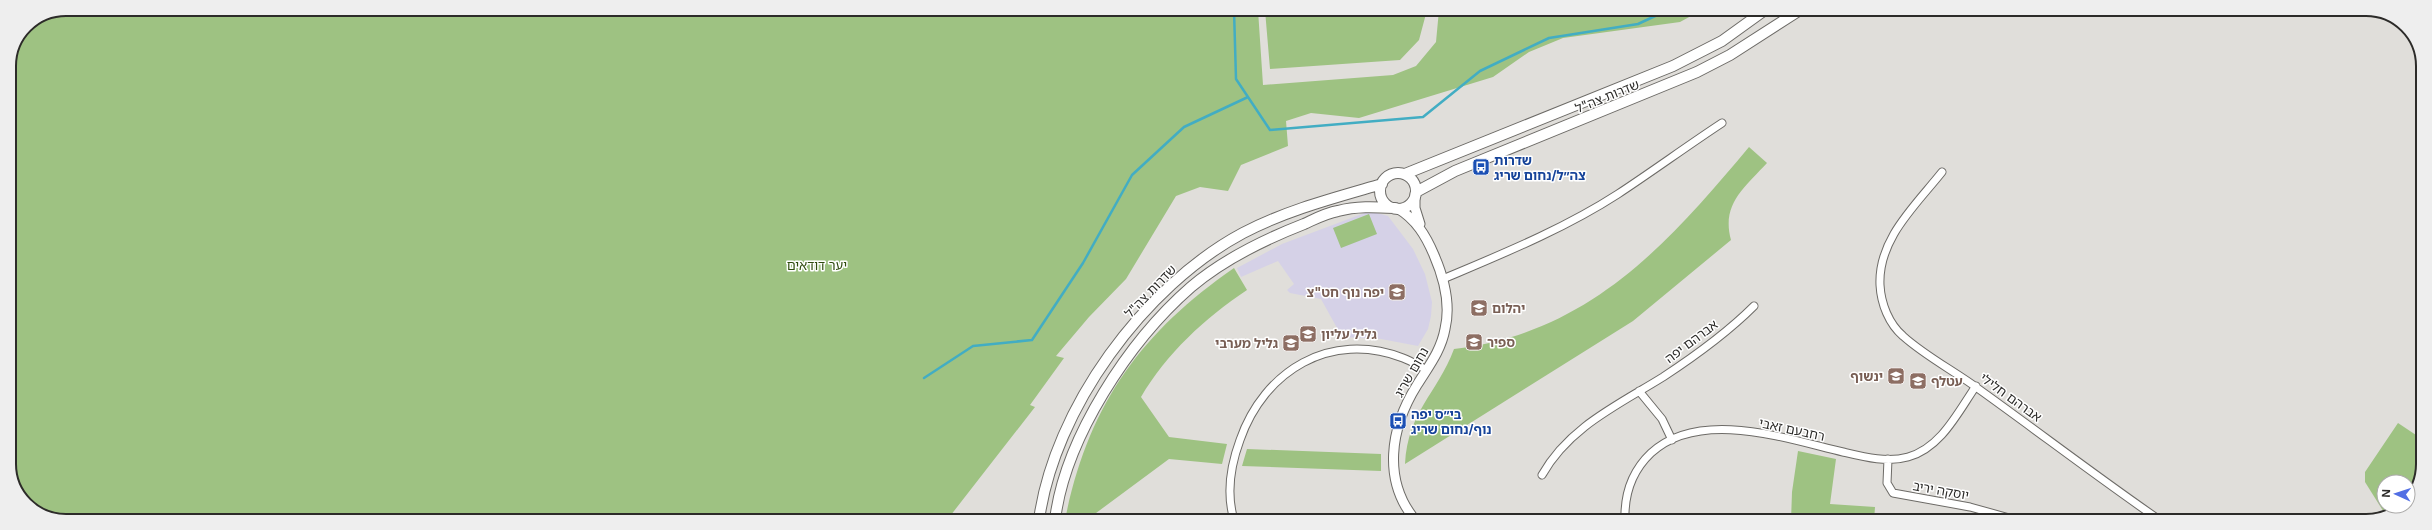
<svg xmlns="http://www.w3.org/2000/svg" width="2432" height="530" font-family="Inter,'Noto Sans Hebrew',sans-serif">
<rect width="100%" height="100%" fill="#e0deda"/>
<path fill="#d5d1e7" d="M1370,211L1388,216L1413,249L1425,274L1432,302L1431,316L1428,329L1418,346L1381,339L1342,337L1321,299L1290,293L1287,290L1294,284L1278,261L1241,277L1237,268L1282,244Z"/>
<path fill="#9ec282" d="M66,9L1258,10L1263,85L1393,75L1416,66L1436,42L1439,10H1702L1680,22L1563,38L1529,52L1493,77L1359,118L1311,113L1286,121L1288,146L1241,165L1228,191L1200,187L1176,196L1126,279L1089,317L1056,356L1064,358L1030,405L1035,407L947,520H55L25,504L9,471V66L26,25Z
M1265,10H1427L1419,40L1400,60L1270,69Z
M1749,147L1767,163C1745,187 1721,204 1731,240L1633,321L1405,464C1408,411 1437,394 1454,349C1589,333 1667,245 1749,147Z
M1369,214L1377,234L1341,248L1333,228Z
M1234,268L1247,290C1204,319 1167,353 1141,397L1169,437L1227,444L1222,464L1169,459L1092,516V520H1065C1088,406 1139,334 1234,268Z
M2398,423L2422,439V475L2408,499V482H2384V506H2404L2385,514L2365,482V472Z
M1247,449L1381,454V471L1242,466Z
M1798,451L1836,459L1830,504L1875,507L1874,521H1791L1792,492Z"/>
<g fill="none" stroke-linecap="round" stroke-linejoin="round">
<path stroke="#42adc3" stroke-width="2.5" d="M1234,10L1236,79L1270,130L1423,117L1480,71L1549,38L1638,24L1668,10
M924,378L973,346L1032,340L1083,263L1132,175L1184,127L1248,97"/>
<defs>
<path id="minor" d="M1942,172C1915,206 1878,239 1880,285C1881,304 1889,324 1903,336C1925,356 1956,372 1980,390C2040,433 2100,479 2161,521
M1443,279C1502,254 1564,229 1618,194C1653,171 1687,146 1722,123
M1639,391L1662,419L1672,440
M1888,459L1887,483L1893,493L1970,507L2020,521
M1542,475C1569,427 1618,405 1663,377C1695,356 1727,333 1754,306
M1234,520C1226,493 1230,467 1240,440C1264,371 1330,330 1403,358C1411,361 1419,366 1427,370
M1625,521C1624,494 1632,471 1651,453C1700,408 1787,439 1843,452C1864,457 1887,463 1908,457C1941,448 1958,412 1976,386"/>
<path id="tertiary" d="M1415,194V208L1420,224
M1397,208C1416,219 1426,236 1434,255C1444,278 1451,304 1445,329C1441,351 1428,367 1417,385C1390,428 1382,481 1416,521"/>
<path id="secondary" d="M1380 191a18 18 0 1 1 36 0a18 18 0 1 1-36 0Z
M1405,174L1673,66L1722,41L1765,10
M1416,192L1455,171L1697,72L1730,55L1800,10
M1039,520C1054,409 1144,286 1243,233C1287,210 1334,198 1382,184
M1055,520C1065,438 1129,341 1191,287C1224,259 1263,240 1304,224C1315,219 1326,213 1338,211C1356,206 1375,207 1395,208"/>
</defs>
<use href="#minor" stroke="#6d6b67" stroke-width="9"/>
<use href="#tertiary" stroke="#6d6b67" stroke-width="11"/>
<use href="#secondary" stroke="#6d6b67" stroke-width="12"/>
<use href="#minor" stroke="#fff" stroke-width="7"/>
<use href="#tertiary" stroke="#fff" stroke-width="9"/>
<use href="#secondary" stroke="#fff" stroke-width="10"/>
</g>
<defs>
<symbol id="bus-square" viewBox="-11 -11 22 22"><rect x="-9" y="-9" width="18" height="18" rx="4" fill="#1a4fb4" stroke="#fff"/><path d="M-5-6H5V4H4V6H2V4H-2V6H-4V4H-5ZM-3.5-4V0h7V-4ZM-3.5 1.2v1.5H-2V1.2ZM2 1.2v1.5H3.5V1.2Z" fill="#fff"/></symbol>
<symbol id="school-square" viewBox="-11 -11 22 22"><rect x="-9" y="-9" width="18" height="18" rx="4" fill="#8d6e63" stroke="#fff"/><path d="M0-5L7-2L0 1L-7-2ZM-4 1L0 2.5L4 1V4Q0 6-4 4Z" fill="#fff"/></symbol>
</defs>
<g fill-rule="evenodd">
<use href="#bus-square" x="1471" y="157" width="20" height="20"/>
<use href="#school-square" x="1387" y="282" width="20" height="20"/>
<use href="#school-square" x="1469" y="298" width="20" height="20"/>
<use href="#school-square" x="1298" y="324" width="20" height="20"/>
<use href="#school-square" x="1464" y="332" width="20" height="20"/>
<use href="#school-square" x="1281" y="333" width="20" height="20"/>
<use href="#school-square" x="1886" y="366" width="20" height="20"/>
<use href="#school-square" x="1908" y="371" width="20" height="20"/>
<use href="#bus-square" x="1388" y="411" width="20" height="20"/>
</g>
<g text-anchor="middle" stroke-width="3" stroke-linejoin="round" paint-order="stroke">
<g font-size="13" fill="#2c2b29" stroke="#fff">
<text transform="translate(1607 96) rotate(-22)" y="5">שדרות צה"ל</text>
<text transform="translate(1150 291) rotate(-46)" y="5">שדרות צה"ל</text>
<text transform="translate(1691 341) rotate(-37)" y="5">אברהם יפה</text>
<text transform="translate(1411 372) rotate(-60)" y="5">נחום שריג</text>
<text transform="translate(2011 397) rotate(36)" y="5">אברהם חלילי</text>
<text transform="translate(1792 429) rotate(12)" y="5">רחבעם זאבי</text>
<text transform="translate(1941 490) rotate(10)" y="5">יוסקה יריב</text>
</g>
<g font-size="13" font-weight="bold" fill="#164399" stroke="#fff" text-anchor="start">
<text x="1494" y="165">שדרות<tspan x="1494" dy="15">צה״ל/נחום שריג</tspan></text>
<text x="1411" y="419">בי״ס יפה<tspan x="1411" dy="15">נוף/נחום שריג</tspan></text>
</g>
<g font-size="13" fill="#2e4b0d" stroke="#fff">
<text x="817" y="270">יער דודאים</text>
</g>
<g font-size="13" font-weight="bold" fill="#785e54" stroke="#fff" text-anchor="start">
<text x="1384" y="297" text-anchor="end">יפה נוף חט"צ</text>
<text x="1492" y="313">יהלום</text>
<text x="1321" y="339">גליל עליון</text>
<text x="1487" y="347">ספיר</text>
<text x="1278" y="348" text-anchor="end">גליל מערבי</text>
<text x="1883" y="381" text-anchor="end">ינשוף</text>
<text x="1931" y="386">עטלף</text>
</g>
</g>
<path d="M0 0H2432V530H0ZM66 16H2366A50 50 0 0 1 2416 66V464A50 50 0 0 1 2366 514H66A50 50 0 0 1 16 464V66A50 50 0 0 1 66 16Z" fill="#eee" fill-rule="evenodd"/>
<path fill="none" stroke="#2c2b29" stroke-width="2" d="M66 16H2366A50 50 0 0 1 2416 66V464A50 50 0 0 1 2366 514H66A50 50 0 0 1 16 464V66A50 50 0 0 1 66 16Z"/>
<g transform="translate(2396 494) rotate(273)"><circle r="19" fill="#ffffff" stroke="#abaaa9"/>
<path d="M0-3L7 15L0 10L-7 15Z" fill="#526fe4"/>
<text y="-6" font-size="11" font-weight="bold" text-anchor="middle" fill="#2c2b29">N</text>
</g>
</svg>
